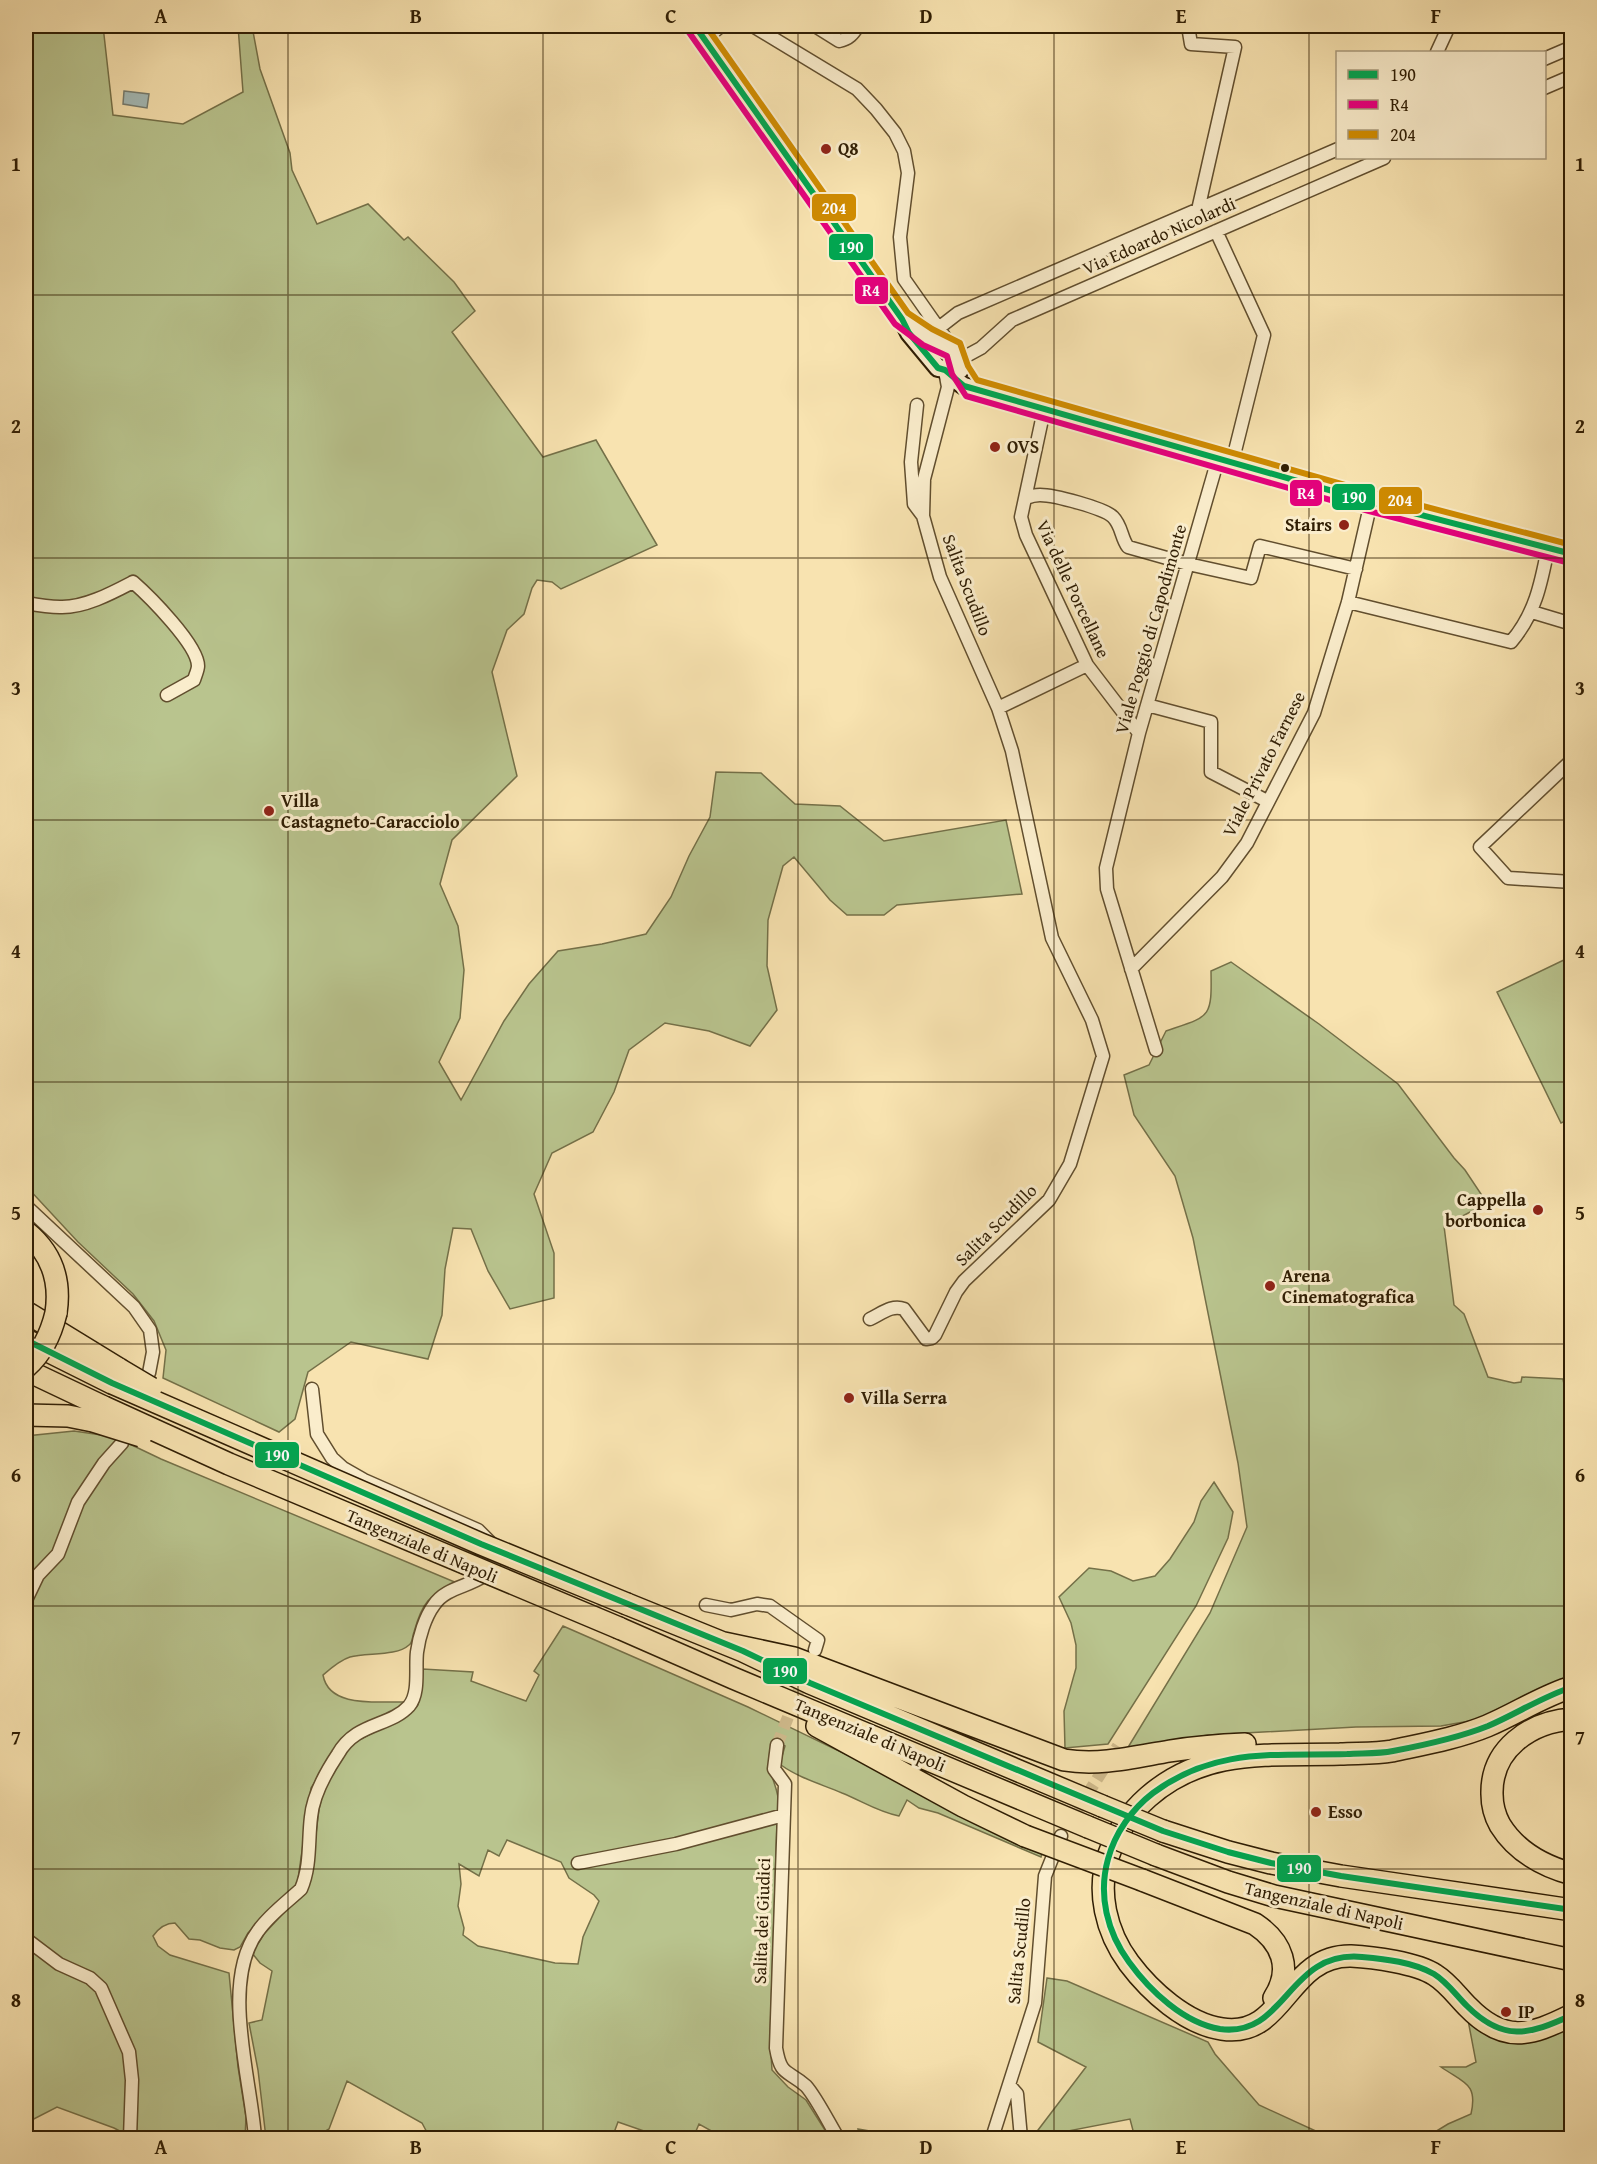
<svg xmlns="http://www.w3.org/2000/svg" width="1597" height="2164" font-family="'Gentium Book Plus',serif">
<rect width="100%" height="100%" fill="#f8e3b0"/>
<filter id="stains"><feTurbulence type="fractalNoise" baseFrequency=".00333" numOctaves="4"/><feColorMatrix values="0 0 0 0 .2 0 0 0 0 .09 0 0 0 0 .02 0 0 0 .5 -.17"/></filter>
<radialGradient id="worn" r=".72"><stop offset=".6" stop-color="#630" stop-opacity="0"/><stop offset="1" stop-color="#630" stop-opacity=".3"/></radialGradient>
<path fill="#b9c48e" stroke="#747048" stroke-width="1.5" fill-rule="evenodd" d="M26,26H103L113,115L183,124L243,92L238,26H252L260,69L290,153L292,170L317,224L368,204L404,240L408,237L454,282L475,311L452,332L543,457L596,440L657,545L561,589L552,582L537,580L532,588L524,614L507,630L492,672L517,776L452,840L440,884L458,926L464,970L460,1018L439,1062L461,1100L504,1021L529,984L558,951L602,944L646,934L671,897L689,856L710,817L716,772L761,773L795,804L840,806L884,841L1006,820L1022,894L897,905L884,915H847L830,900L794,857L783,866L768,920L767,966L777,1010L750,1046L709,1031L665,1023L629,1050L614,1092L593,1132L552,1153L534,1194L554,1253V1298L510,1309L488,1271L471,1229L453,1228L445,1269L442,1315L428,1359L351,1342L308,1372L295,1419L279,1432L163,1378L166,1350L154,1321L133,1294L78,1242L26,1186V957L29,935L26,883V452L29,385L26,369Z
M1568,958L1572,964V1118L1561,1123L1497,992Z
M1231,962L1319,1024L1398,1084L1454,1158L1465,1170L1487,1203L1444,1226L1454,1305L1464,1314L1488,1377L1514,1383L1521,1382L1522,1377L1563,1379L1564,1384L1571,1385V1675L1539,1689L1481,1719L1441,1726L1356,1727L1208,1735L1127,1749L1210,1613L1247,1527L1238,1463L1193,1238L1175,1176L1134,1115L1124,1075L1149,1065L1166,1031C1210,1016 1212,1019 1211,971Z
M74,1431L115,1437L161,1459L457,1583C429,1594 422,1603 414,1632C412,1637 413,1642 409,1645C396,1657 366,1652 350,1657C340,1660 331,1668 323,1675C329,1709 379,1701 405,1702L404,1706L353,1729L338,1745L311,1788L297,1886L248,1933L240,1947L234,1950L220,1948L200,1940L189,1939L175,1923C166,1923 158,1929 153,1936L158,1946L170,1955L229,1973L238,2067L246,2117L245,2138H133L114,2128L57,2107L26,2123V1436Z
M1214,1482L1233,1512L1228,1538L1196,1606L1108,1744L1065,1748L1064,1711L1076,1668V1645L1071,1623L1059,1597L1089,1568L1111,1571L1133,1581L1155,1576L1170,1559L1194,1522L1201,1501Z
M563,1626L748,1707L1043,1850L1041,1857L938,1813L919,1808L907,1800L899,1816C878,1812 862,1801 842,1793C821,1784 799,1778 781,1765V1760L785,1746L773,1741C761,1772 780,1781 779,1809L774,1813L715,1829L714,1840L777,1823L770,2039L772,2070L788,2087L806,2100L830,2138H724L699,2124L693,2138H664L618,2122L612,2138H430L422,2123L347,2081L329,2129L314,2138H266L258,2070L249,2023L262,2020L272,1971L260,1963L252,1953L264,1934L304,1891L313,1859L319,1809L323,1792L340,1759L353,1743L407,1715L418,1705L423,1669L473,1672L471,1681L526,1701L539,1675L534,1671ZM507,1840L561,1862L569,1878L594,1895L599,1901L583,1937L578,1964L555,1963L478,1946L463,1935L464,1928L458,1906L461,1884L459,1864L479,1876L488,1850L499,1856Z
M1047,1978L1067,1981L1208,2042L1215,2054L1259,2105L1320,2133L1364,2131L1388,2138H1135L1130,2119L1032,2138L1086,2067L1038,2042Z
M1468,2020L1571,2027V2138H1425L1448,2124L1471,2114C1478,2083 1464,2083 1441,2067H1466L1476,2062Z
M858,2129L911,2138H859Z"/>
<path fill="#a4bbb8" stroke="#757c70" stroke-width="1.5" d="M124,91L149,94L147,108L123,104Z"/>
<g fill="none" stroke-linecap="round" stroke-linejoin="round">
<path stroke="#d0bb8d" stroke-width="12" stroke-dasharray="12 6" stroke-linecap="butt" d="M777,1745L805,1674
M1068,1825L1118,1746"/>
<defs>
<path id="street" d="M753,26L857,89L876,109L895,133L904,151L908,173L900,237L904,279L944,336
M815,26L839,41C849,39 853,34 858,26
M1188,26L1191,44L1235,47L1198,210
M705,39L721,26
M1437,52L1449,26
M1544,59L1572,47
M1544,88L1572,76
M1216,231L1264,335L1232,463
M927,337L958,313L1338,149
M957,361L981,348L1012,320L1384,158
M917,405L911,462L914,504L923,516
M1044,410L1021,517L1026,535L1087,665L1139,733
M1026,498C1031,496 1035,495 1040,495C1054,495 1104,508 1113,517C1122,526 1121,538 1128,547L1188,564L1251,578L1260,546L1356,569
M1348,602L1511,642C1535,614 1541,584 1548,548
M26,603C37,605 48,607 60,607C84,608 112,593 133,582C149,596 198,645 198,666C198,670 195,676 194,680L167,695
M1532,612L1572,624
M1147,705L1211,722V772L1267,801
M998,708L1087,665
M1572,760L1480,847L1508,878L1572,882
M1131,969L1222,877L1247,843L1314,713L1348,602L1371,502
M1156,1050L1107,889L1106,868L1139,733L1218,459
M26,1206L134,1307L150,1330L153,1352L149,1373
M870,1319C881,1314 892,1304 904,1309L926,1339L932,1338L935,1335L956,1292L964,1281L1049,1200L1070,1164L1103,1056L1092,1020L1052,938L1012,751L998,708L940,577L923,516L924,479L948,387L945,371
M26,1600L38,1575L58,1554L78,1502L104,1463L122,1443
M706,1605L731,1610L757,1604L770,1606L818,1640L815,1650
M777,1745L774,1769L785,1784L776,2048C781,2077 787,2069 806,2086C816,2097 830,2125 838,2138
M578,1863L676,1844L784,1815
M26,1939L59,1964L90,1978L101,1988L129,2052L132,2080L130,2138
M1009,2085L1017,2094L1021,2138
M255,2138C251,2078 220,1982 258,1931C269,1915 287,1902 301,1889C311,1866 308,1841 311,1817C313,1795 326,1772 338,1754C356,1722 390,1727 409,1706C420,1693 415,1668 417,1652C419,1637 425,1617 434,1605C449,1582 485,1588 495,1561L492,1544L478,1530L364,1480L343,1468L332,1458L317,1434L312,1389
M992,2138L1035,2003L1045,1876L1061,1836"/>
<path id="secondary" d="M695,26L902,319L909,333L938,368L949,369L957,361
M910,324L927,337L954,349L960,370
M945,370L951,377L964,386L1044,410L1371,502L1572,554"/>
<path id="highway" d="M26,1232C52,1253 61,1280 56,1313
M26,1312L119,1369
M26,1340L112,1383
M26,1370L104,1407
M26,1415L68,1416L93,1421
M627,1604L743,1651L810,1683L1102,1806
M619,1628L733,1678L1088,1827
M724,1643L794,1658L1064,1760C1100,1766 1134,1757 1170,1751C1195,1747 1220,1745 1245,1744
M1572,1687C1542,1696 1516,1714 1487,1726C1458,1738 1424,1744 1392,1751C1375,1754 1358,1753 1340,1754C1269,1756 1205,1747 1148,1797C1130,1813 1117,1831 1109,1854C1096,1891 1106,1932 1129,1963C1150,1991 1186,2024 1222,2029C1285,2039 1286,1955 1351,1956C1373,1957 1417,1963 1435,1975C1448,1983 1457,1996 1468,2007C1504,2044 1530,2036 1572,2015
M1572,1719C1530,1722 1491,1749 1492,1794C1492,1804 1495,1816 1500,1825C1516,1851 1543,1866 1572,1874
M817,1726L963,1806L1025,1836
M1163,1831L1228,1852L1271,1863L1341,1876L1572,1910
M1156,1855L1228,1882L1274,1896L1572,1960
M1142,1880L1255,1924C1282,1942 1293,1969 1274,1998"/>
</defs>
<use href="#street" stroke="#614e2e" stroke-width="15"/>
<use href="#secondary" stroke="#2f1d03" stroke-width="20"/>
<use href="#highway" stroke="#2f1d03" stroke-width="24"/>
<use href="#street" stroke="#faedcc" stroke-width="12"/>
<use href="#secondary" stroke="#faedcc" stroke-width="16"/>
<use href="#highway" stroke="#f8e3b0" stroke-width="21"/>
<defs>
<path id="highway-bridge" d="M26,1367C42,1353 51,1334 56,1313
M119,1369L151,1388
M112,1383L481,1544L627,1604
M104,1407L229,1464L619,1628
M93,1421L141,1436
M1102,1806L1163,1831
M1088,1827L1156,1855
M1025,1836L1142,1880"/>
</defs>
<use href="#highway-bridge" stroke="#2f1d03" stroke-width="24" stroke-linecap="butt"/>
<use href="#highway-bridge" stroke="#f8e3b0" stroke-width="21"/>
<defs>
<path id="bus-1" d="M695,26L902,319L909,333L938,368L945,370L964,386L1371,502L1572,554
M26,1340L112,1383L481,1544L743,1651L810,1683L1163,1831L1228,1852L1271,1863L1341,1876L1572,1910
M1572,1687C1542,1697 1516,1714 1488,1726C1458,1738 1425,1745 1393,1751C1378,1754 1362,1753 1347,1754C1275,1756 1215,1747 1153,1793C1132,1809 1115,1833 1108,1859C1098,1895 1107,1932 1129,1962C1150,1991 1184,2023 1220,2029C1287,2038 1287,1950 1362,1957C1385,1959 1413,1962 1434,1974C1447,1982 1456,1995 1467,2006C1503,2042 1529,2035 1572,2015"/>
<path id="bus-2" d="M688,31L895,324L923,345L947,356L952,374L966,396L1369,511L1570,563"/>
<path id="bus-3" d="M706,26L908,313L932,329L960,343L968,366L977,380L1373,493L1572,545"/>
</defs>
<use href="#bus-1" stroke="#faedcc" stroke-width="10"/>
<use href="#bus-2" stroke="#faedcc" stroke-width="10"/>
<use href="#bus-3" stroke="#faedcc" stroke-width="10"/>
<use href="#bus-1" stroke="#00a651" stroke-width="6"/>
<use href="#bus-2" stroke="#e5007d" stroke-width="6"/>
<use href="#bus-3" stroke="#cf8b01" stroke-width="6"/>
</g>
<path fill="none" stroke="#2f1d03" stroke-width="1.5" stroke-opacity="0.55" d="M288,26V2138M543,26V2138M798,26V2138M1054,26V2138M1309,26V2138M26,295H1572M26,558H1572M26,820H1572M26,1082H1572M26,1344H1572M26,1606H1572M26,1869H1572"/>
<g fill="#8f2418" stroke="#faedcc" stroke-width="2">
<circle cx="826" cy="149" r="6"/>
<circle cx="995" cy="447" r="6"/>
<circle cx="1344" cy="525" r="6"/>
<circle cx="269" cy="811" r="6"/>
<circle cx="1538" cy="1210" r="6"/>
<circle cx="1270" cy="1286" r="6"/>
<circle cx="849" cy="1398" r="6"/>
<circle cx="1316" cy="1812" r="6"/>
<circle cx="1506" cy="2012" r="6"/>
</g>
<circle fill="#2f1d03" stroke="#faedcc" stroke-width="2" cx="1285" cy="468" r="5"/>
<g text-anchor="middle" stroke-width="6" stroke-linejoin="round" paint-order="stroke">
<g font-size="18" font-weight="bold" fill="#2f1d03" stroke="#faedcc" text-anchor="start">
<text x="838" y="155">Q8</text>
<text x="1007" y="453">OVS</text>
<text x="1332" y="531" text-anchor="end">Stairs</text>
<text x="281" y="807">Villa<tspan x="281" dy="21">Castagneto-Caracciolo</tspan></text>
<text x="1526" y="1206" text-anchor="end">Cappella<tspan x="1526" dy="21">borbonica</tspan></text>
<text x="1282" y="1282">Arena<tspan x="1282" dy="21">Cinematografica</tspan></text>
<text x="861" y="1404">Villa Serra</text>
<text x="1328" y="1818">Esso</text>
<text x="1518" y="2018">IP</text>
</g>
<g font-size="18" fill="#2f1d03" stroke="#faedcc">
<text transform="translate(1159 236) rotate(-24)" y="6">Via Edoardo Nicolardi</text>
<text transform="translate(967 585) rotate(69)" y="6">Salita Scudillo</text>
<text transform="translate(1073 589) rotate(65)" y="6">Via delle Porcellane</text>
<text transform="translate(1151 629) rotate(-74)" y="6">Viale Poggio di Capodimonte</text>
<text transform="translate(1264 764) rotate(-63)" y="6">Viale Privato Farnese</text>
<text transform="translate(996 1225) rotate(-45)" y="6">Salita Scudillo</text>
<text transform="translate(422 1546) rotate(23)" y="6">Tangenziale di Napoli</text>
<text transform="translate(870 1735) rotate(23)" y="6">Tangenziale di Napoli</text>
<text transform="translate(1324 1906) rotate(13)" y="6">Tangenziale di Napoli</text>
<text transform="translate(762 1921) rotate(-88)" y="6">Salita dei Giudici</text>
<text transform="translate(1019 1951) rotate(-84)" y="6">Salita Scudillo</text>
</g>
</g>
<g stroke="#faedcc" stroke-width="2">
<rect x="811" y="193" width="46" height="29" rx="6" fill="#cf8b01"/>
<rect x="828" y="233" width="46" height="28" rx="6" fill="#00a651"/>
<rect x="854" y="276" width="35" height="29" rx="6" fill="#e5007d"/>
<rect x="1289" y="479" width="34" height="28" rx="6" fill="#e5007d"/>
<rect x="1331" y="483" width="45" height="28" rx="6" fill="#00a651"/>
<rect x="1378" y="486" width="45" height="29" rx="6" fill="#cf8b01"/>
<rect x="254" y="1441" width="46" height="28" rx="6" fill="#00a651"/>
<rect x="762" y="1657" width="46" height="28" rx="6" fill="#00a651"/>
<rect x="1276" y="1854" width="46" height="29" rx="6" fill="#00a651"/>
</g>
<g font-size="16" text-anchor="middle" font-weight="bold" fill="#fff">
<text x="834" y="214">204</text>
<text x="851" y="253">190</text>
<text x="871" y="296">R4</text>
<text x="1306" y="499">R4</text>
<text x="1354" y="503">190</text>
<text x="1400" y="506">204</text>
<text x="277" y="1461">190</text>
<text x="785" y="1677">190</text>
<text x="1299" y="1874">190</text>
</g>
<rect width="1597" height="2164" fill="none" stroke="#f8e3b0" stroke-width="66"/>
<rect x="1336" y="51" width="210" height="108" fill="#faedcc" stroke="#a99a7c" stroke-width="1.5"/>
<rect x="1348" y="70" width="30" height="9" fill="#00a651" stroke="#a99a7c" stroke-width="1.5"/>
<text x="1390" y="81" font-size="18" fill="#2f1d03">190</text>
<rect x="1348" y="100" width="30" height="9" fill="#e5007d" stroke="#a99a7c" stroke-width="1.5"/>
<text x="1390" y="111" font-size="18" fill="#2f1d03">R4</text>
<rect x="1348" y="130" width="30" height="9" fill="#cf8b01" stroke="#a99a7c" stroke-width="1.5"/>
<text x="1390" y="141" font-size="18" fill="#2f1d03">204</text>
<rect x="33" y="33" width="1531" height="2098" fill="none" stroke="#2f1d03" stroke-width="2"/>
<g font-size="20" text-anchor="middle" font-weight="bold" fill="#2f1d03">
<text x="161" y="23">A</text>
<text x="416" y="23">B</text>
<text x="671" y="23">C</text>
<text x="926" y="23">D</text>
<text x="1181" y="23">E</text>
<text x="1436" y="23">F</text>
<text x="16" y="171">1</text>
<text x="1580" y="171">1</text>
<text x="16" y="433">2</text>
<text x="1580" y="433">2</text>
<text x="16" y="695">3</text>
<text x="1580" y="695">3</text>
<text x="16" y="958">4</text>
<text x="1580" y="958">4</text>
<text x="16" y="1220">5</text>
<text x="1580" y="1220">5</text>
<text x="16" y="1482">6</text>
<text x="1580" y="1482">6</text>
<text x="16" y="1744">7</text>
<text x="1580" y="1744">7</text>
<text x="16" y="2007">8</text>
<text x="1580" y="2007">8</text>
<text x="161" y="2154">A</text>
<text x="416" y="2154">B</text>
<text x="671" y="2154">C</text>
<text x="926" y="2154">D</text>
<text x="1181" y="2154">E</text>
<text x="1436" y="2154">F</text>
</g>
<rect width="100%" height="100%" filter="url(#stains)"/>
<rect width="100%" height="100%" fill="url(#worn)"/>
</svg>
